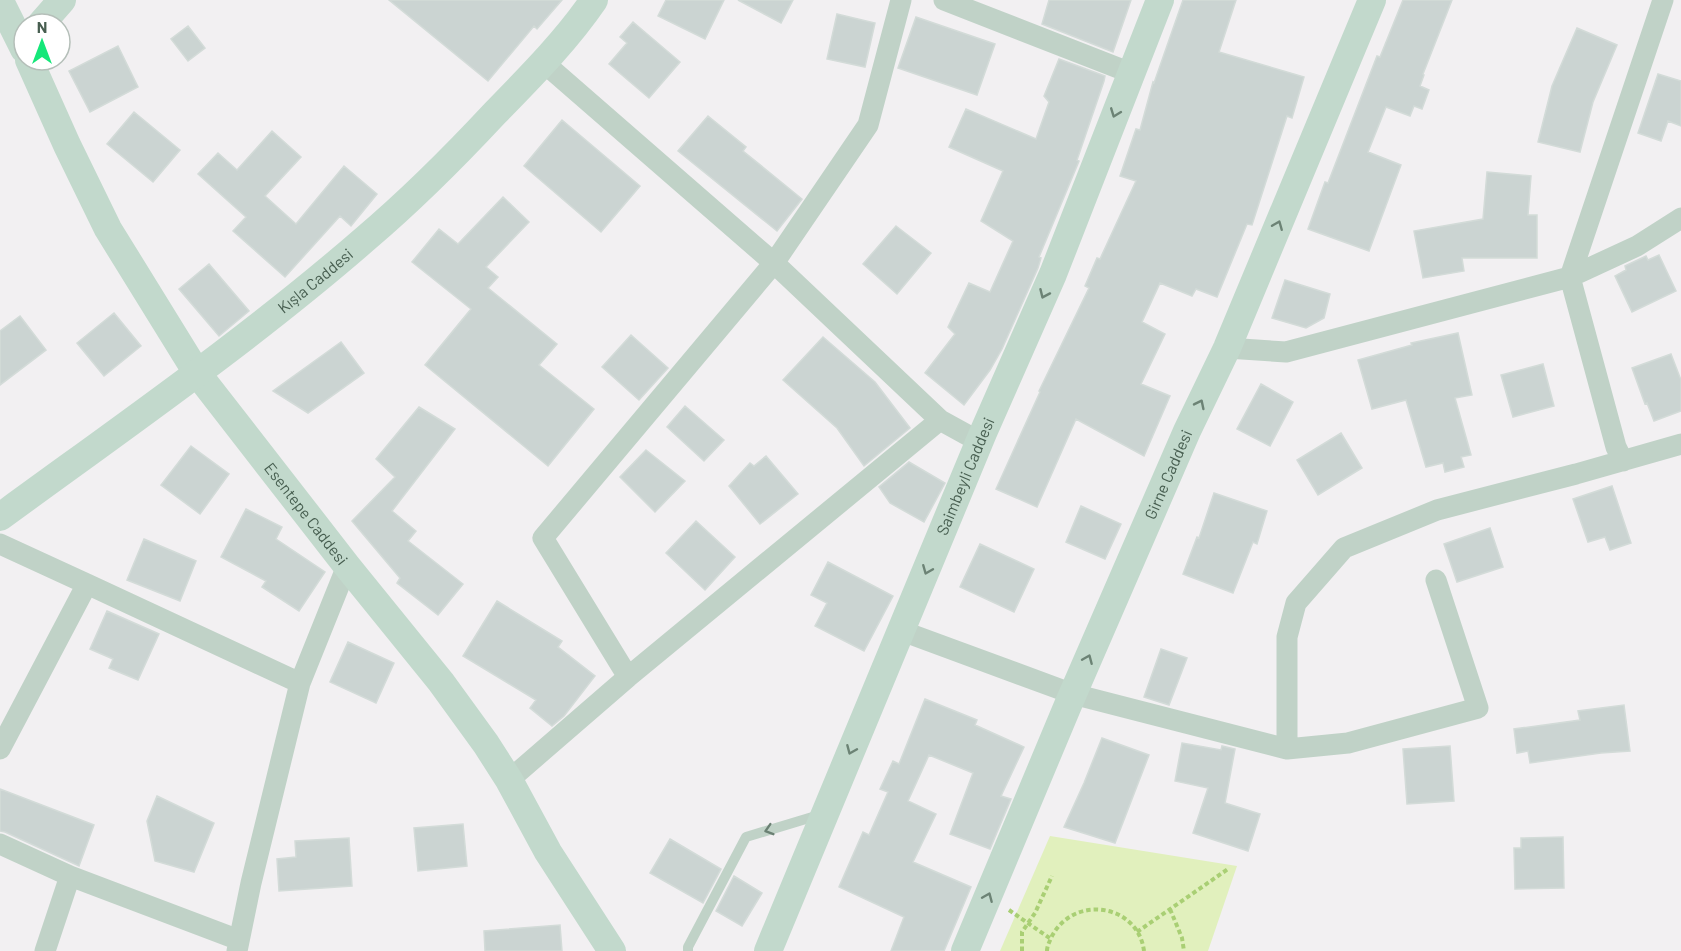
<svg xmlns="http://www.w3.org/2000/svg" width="1681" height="951" font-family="Barlow,sans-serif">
<rect width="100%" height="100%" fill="#f2f0f2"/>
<path fill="#e1f0bd" d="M1050,836L1237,866L1208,951H1000Z"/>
<path fill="#cbd4d2" stroke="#d3dbd8" stroke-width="1.5" d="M389,0H562L537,29L534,26L488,81Z
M666,0H724L705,39L658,16Z
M738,0H793L781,23Z
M1049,0H1131L1113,52L1042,24Z
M1183,0H1236L1219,52L1304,77L1292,118L1287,116L1252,225L1247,224L1217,297L1196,289L1192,296L1160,283L1142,322L1165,334L1141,384L1170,396L1144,456L1076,419L1037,507L996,489L1040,392L1039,391L1089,288L1085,286L1097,258L1100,259L1136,181L1120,176L1136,129L1140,130L1153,82L1154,83Z
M1403,0H1452L1423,74L1424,75L1420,86L1429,90L1422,109L1414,106L1410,116L1386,107L1368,152L1401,165L1369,251L1308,229L1325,182L1328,183L1377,56L1380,57Z
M837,14L875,23L865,67L827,59Z
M916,17L995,44L977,95L898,68Z
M633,22L680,62L649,98L609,64L627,43L620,37Z
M188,26L205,48L188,61L171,39Z
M1577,28L1617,45L1593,102L1580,152L1538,142L1552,86Z
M118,46L138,87L90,112L69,71Z
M1059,59L1105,76L1104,81L1077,160L1079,161L1039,257L1041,258L1038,268L1002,349L990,370L964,405L925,373L955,334L948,327L969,283L990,292L1013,241L981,221L1003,171L949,147L966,109L1036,139L1049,102L1044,96Z
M1658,74L1681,81V126L1668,121L1661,141L1638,133Z
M134,112L180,150L153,182L107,144Z
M708,116L746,147L743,151L802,199L777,231L678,151Z
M562,120L640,186L601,232L524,166Z
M272,131L301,157L265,196L296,224L344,166L377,194L351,226L340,216L285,277L233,231L246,217L198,174L218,153L237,170Z
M1487,172L1531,176L1528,215H1537V258H1462L1464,271L1423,278L1414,231L1483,219Z
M503,197L529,222L486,267L498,277L488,288L557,344L539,365L594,409L548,466L425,365L471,309L412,262L439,229L458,244Z
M896,226L931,253L897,294L863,264Z
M1659,255L1676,291L1632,312L1615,276L1626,270L1625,266L1646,256L1648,260Z
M209,264L249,311L219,336L179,289Z
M1285,280L1330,294L1324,318L1306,328L1272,318Z
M114,313L141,346L104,376L77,343Z
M20,316L46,350L0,385V331Z
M1458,333L1472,395L1455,398L1471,455L1461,457L1464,467L1445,472L1443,463L1426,467L1406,400L1372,409L1358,360L1412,345L1411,343Z
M631,335L668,368L639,400L602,367Z
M823,337L875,382L910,428L864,466L837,428L783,380Z
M341,342L364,373L308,413L273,391Z
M1671,354L1681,380V411L1654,421L1647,403L1645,404L1632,368Z
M1543,364L1554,406L1513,417L1501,375Z
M1261,384L1293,402L1270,446L1237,429Z
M685,406L724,440L704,461L667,427Z
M419,407L455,429L392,511L416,531L408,541L463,584L438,615L397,583L400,578L352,521L395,477L376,459Z
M1341,433L1362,468L1318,495L1297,460Z
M191,446L229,474L200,514L161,485Z
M646,450L685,481L655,512L620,477Z
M766,456L798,494L760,524L729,486L750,463L754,466Z
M909,462L945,483L924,522L890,503L879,487Z
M1612,486L1631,543L1610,550L1605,537L1588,542L1573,499Z
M1214,493L1267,511L1257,544L1253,542L1233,593L1183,574L1197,537L1199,538Z
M1081,506L1121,524L1105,559L1066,542Z
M246,509L282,527L276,539L325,572L299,611L262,587L266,581L221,557Z
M696,521L735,557L705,590L666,553Z
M1490,528L1503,567L1457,582L1444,544Z
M144,539L196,561L180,601L127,580Z
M980,544L1034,569L1014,612L960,587Z
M828,562L893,596L864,651L815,626L827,603L811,595Z
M497,601L562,641L558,647L595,676L564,716L552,726L530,708L536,700L463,656Z
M107,611L159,634L138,680L109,668L113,659L90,649Z
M348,642L394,663L376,703L330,682Z
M1161,649L1187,658L1169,705L1144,697Z
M925,699L977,720L975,725L1024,747L1001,796L1011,799L990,849L950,834L973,773L929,755L908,801L936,814L913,862L971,887L944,951H891L904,917L839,887L863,832L869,835L888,792L880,789L893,761L899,764Z
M1624,705L1630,751L1601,753L1530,763L1528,751L1517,753L1514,729L1580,720L1578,711Z
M1102,738L1149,755L1115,843L1064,827L1084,783Z
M1182,743L1221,750L1222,746L1235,749L1225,803L1260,814L1248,851L1193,833L1208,788L1175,781Z
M1450,746L1454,801L1407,804L1403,749Z
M0,789L94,825L79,866L5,832L0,831Z
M157,796L214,823L194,872L155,861L147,821Z
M463,824L467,866L418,871L414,828Z
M1563,837L1564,888L1515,889L1514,848H1521V838Z
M349,838L352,886L279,891L277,859L296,857L295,841Z
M670,839L721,869L703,903L650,873Z
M734,876L762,893L742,926L716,911Z
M560,925L562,951H485L484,931Z"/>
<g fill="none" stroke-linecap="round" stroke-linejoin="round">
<path stroke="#a9cf74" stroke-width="4" stroke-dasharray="4.5 3" stroke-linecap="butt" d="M1170,909L1182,938L1184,951
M1009,910L1051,939
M1137,932L1228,869
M1022,951V932L1035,913L1052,876
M1047,951C1047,946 1049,943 1051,938C1072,894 1138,903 1144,951"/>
<path stroke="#c0d2c7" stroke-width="10" d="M688,951V947L746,837L819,815"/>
<path stroke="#c0d2c7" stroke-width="21" d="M944,0L1131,73
M543,62L774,263L940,420L980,442
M1227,348L1286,352L1570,277L1637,246L1681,218
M1623,461L1616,447L1570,277L1663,0
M0,544L87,584L0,749
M87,584L300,683
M902,631L1073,694L1287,749L1348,743L1478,708L1436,580
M628,677L543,538L774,263L868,125L901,0
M1287,749V637L1296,603L1344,548L1437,510L1576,474L1681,444
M509,780L628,677L940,420
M0,844L70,876L239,940
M45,951L70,876
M237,951L251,883L300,683L347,566"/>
<g stroke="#c2d9cc" stroke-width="28">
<path d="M0,1L24,49"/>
<path d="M41,24L62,0"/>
<path id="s1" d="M29,60L67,145L108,229L197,373L347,566L441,682L486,744L509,780L548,852L612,951"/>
<path id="s2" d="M0,517C123,427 250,339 365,239C411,200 454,157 495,113C530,77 566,41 594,0"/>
<path id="s3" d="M768,951L983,433L1053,274L1160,0"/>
<path id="s4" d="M965,951L1068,705L1187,431L1227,348L1372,0"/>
</g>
</g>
<defs><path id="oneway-chevron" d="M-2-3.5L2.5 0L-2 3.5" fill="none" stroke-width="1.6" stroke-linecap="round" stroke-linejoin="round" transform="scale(1.5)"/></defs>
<g stroke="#6c8375">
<use href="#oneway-chevron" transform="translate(1115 113) rotate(111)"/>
<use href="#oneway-chevron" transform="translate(1278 225) rotate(-68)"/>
<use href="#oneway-chevron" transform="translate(1044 294) rotate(114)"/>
<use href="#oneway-chevron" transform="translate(1200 404) rotate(-64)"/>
<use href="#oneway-chevron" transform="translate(927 570) rotate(112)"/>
<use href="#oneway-chevron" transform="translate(1088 659) rotate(-67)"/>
<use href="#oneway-chevron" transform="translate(851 750) rotate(113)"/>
<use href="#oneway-chevron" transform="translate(988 897) rotate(-67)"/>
</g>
<use stroke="#6b8174" href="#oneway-chevron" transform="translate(769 830) rotate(163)"/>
<g text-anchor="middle" stroke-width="5" stroke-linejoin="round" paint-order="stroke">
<g font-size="16" fill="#475e50" stroke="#fff">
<text dy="6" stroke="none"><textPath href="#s2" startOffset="394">Kışla Caddesi</textPath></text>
<text dy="6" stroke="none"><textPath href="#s4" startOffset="518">Girne Caddesi</textPath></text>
<text dy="6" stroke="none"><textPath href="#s3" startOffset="514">Saimbeyli Caddesi</textPath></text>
<text dy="6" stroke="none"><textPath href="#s1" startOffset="534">Esentepe Caddesi</textPath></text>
</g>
</g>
<g transform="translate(42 42)"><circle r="28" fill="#ffffff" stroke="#b5bfb9" stroke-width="1.5"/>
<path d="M0-4.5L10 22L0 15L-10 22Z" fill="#15e779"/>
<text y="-9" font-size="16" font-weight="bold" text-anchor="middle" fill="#475e50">N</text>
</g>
</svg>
